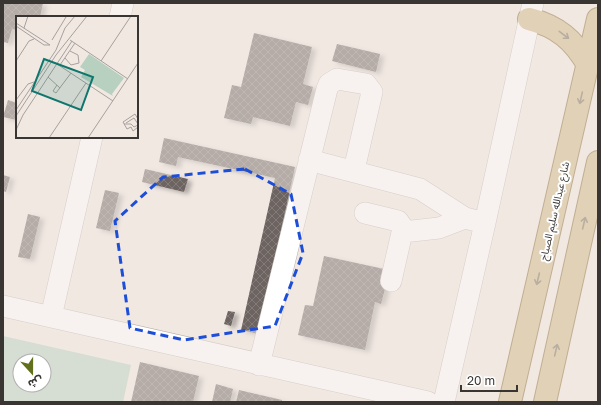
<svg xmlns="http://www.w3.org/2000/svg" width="601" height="405" font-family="'Golos Text','Noto Sans Arabic',sans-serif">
<defs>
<pattern id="building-cross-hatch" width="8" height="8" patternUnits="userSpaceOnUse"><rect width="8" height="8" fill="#6d6361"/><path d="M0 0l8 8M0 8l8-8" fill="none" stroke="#827b79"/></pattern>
<filter id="shadow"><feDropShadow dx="4.5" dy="2.5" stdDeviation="2" flood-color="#0004"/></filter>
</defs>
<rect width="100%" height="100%" fill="#f1e8e2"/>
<path fill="#b7d0c0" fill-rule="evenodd" d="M3,336L131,365L123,402H3ZM20,361H44V385H20Z"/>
<path fill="url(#building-cross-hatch)" filter="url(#shadow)" d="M3,3H43L40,17H17V30L12,29L8,43L3,42Z
M254,33L312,47L303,84L313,87L308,105L296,102L290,126L253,117L251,124L224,118L232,85L241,87Z
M337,44L380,54L376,72L332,61Z
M8,100L17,103V120L3,117Z
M164,138L295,167L258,334L241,330L275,178L178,157L176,166L159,162Z
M145,169L188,179L184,192L142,182Z
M3,175L10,177L6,192L3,191Z
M105,190L119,193L110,231L96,228Z
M28,214L40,217L30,259L18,257Z
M324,256L384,269L380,284L386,285L381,304L375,302L365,350L298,335L305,305L313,306Z
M228,311L235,312L231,326L224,324Z
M140,362L199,376L193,402H131Z
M216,384L233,389L230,402H212Z
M239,390L282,400V402H236Z"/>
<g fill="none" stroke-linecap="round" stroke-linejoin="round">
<defs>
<path id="minor" d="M120,17L123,3
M309,160L420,189L465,218L485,223
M365,213L398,221L403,228L391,281
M403,232L439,228L465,218
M3,306L428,402
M51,317L92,137
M259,365L327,89L329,84L337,79L366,84L372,92L354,170
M444,402L485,223L533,3"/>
<path id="major" d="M529,19C557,26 574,40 588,65
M510,402L598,19
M545,402L598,162"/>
</defs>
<use href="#minor" stroke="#b8b0aa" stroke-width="22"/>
<use href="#major" stroke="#856a31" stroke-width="24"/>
<use href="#minor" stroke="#fff" stroke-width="21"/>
<use href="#major" stroke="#cfb683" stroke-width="22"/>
</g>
<defs><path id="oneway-shaft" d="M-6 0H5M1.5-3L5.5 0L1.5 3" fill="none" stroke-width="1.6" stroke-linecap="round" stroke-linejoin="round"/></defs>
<g stroke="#746952">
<use href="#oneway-shaft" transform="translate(564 35) rotate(37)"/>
<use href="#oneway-shaft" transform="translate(581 98) rotate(103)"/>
<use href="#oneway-shaft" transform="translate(584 223) rotate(-77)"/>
<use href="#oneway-shaft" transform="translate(538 279) rotate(103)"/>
<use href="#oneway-shaft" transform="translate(556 350) rotate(-77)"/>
</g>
<path d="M0 0H601V405H0ZM245,169L291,194L303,253L275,326L184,340L130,328L115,221L163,177Z" fill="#f1e8e2" fill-opacity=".55" fill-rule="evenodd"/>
<path fill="none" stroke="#1d4ed8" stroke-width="3" stroke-dasharray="8 5" stroke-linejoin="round" d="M245,169L291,194L303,253L275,326L184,340L130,328L115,221L163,177Z"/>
<g text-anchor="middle" stroke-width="4" stroke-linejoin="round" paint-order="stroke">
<g font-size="10" fill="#383532" stroke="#fff">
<text transform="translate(554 211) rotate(-77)" y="4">شارع عبدالله سليم الصباح</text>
</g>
</g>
<g transform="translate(16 16)">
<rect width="122" height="122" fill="#f1e8e2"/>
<path d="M73,38L108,62L96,78L97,80L65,61L69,54L64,51Z" fill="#b7d0c0"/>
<path fill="none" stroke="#a7a09c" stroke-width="1" d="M0,7L34,29M0,10L28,29H34M8,12L12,0M36,24L50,1M54,24L112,63M49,42L55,49L63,47L62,39L54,35M0,45L13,25L18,23M85,45L115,0M41,48L97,85M44,49L59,27M32,61L44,72M41,69L37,75L40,77L55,57M0,84L12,68L18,66M0,94L40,34L49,12L59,0M0,100L40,39L71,0M122,103L119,98L107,106L111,113L115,111L117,115L122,111M110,107L118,102L122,108M108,108H115L118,111L122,109M0,114L7,99L56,25M33,122L70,67M72,122L122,47"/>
<path fill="#0f766e" fill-opacity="0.15" stroke="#0f766e" stroke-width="2" d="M28,43L77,61L65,94L16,75Z"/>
<rect width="122" height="122" fill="none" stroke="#383532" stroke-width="2"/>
</g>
<rect width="601" height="405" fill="none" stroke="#383532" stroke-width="8"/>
<g transform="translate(32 373) rotate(159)"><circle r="19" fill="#ffffff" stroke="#afaead"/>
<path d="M0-3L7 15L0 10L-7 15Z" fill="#62701b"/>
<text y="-6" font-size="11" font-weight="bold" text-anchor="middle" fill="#383532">ش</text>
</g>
<path d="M461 385v6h56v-6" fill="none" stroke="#383532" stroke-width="2"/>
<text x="467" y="385" font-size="12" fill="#383532" stroke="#ffffff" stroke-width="3" paint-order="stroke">20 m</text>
</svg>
